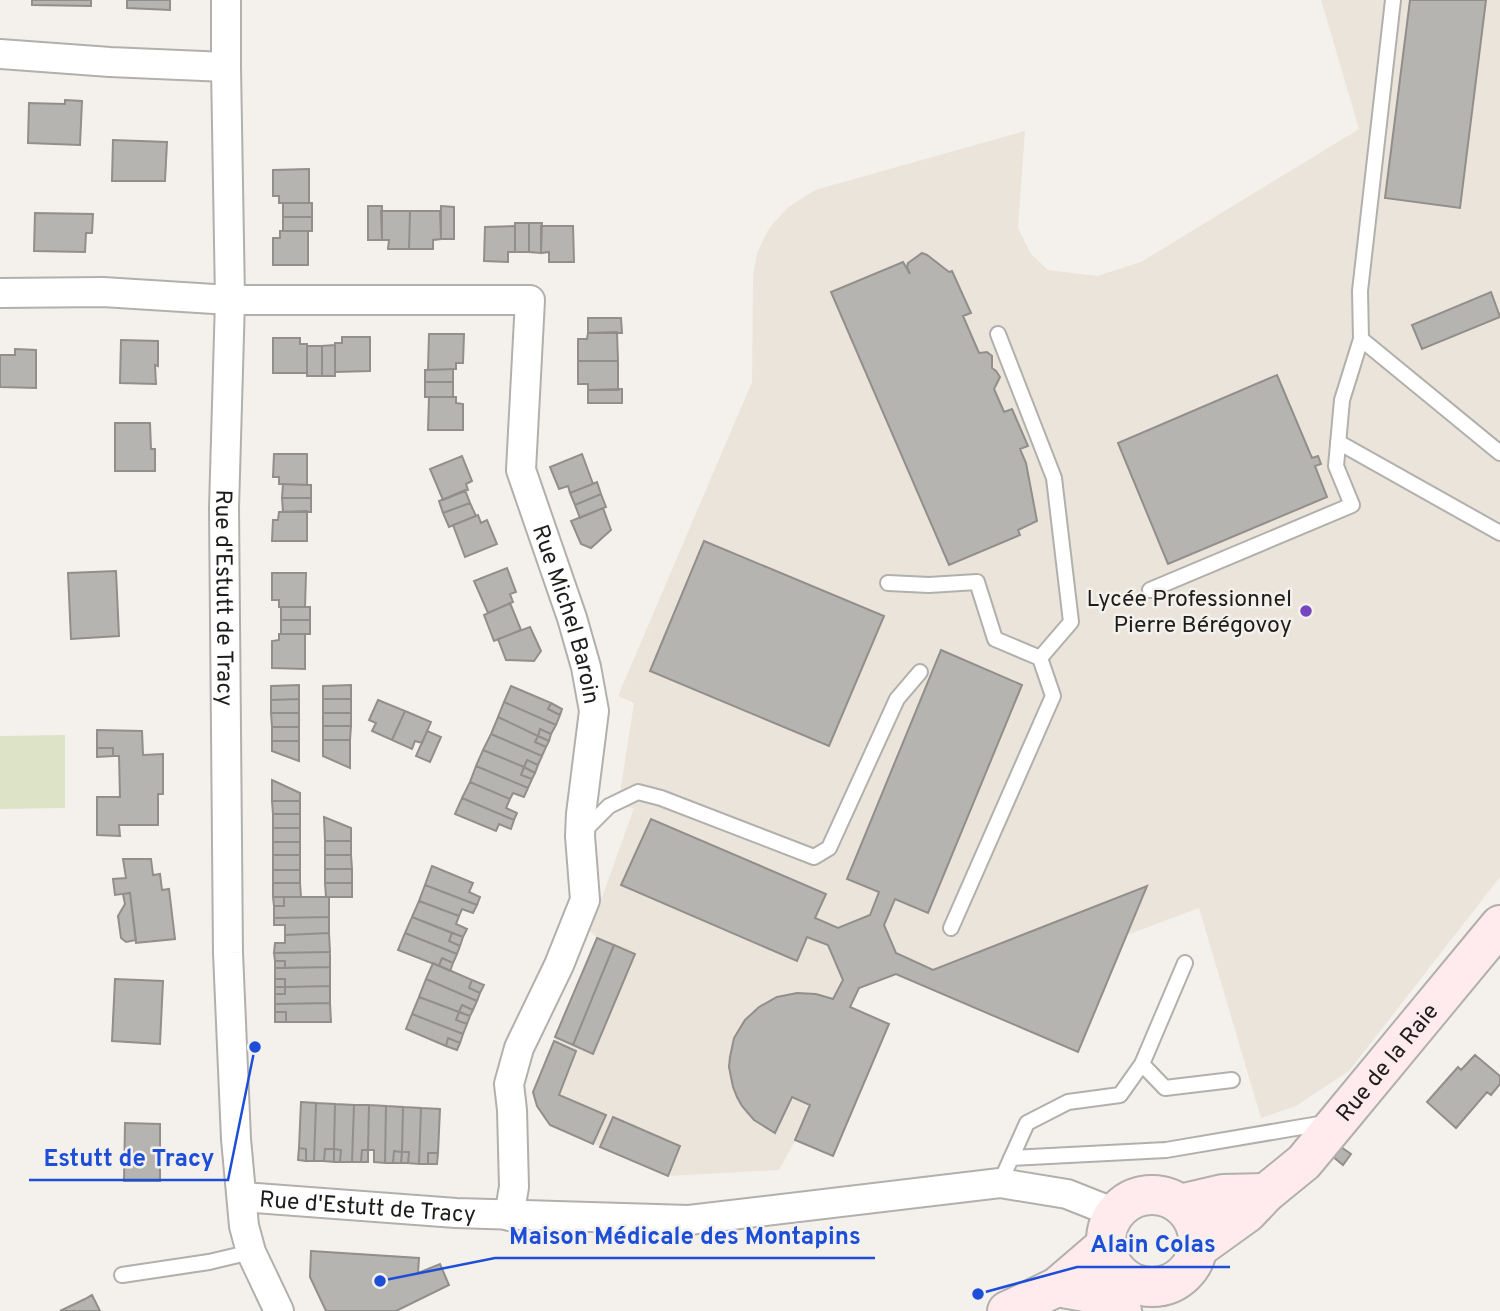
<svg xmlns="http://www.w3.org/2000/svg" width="1500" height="1311" font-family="Overpass,sans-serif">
<rect width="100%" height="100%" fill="#f4f1ed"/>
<path fill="#ebe4da" d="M1321,0H1500V877L1349,1071L1296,1106L1261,1118L1199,908L1127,935L1078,1052L896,974L859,988L851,1007L889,1024L833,1156L795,1141L779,1170L668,1176L550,1125L537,1106L533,1092L597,938L590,931L634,808L626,807L620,793L634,703L618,696L752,382L753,275L757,253L768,230L787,208L815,190L1025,131L1018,228L1031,254L1048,270L1097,276L1141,262L1359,129Z"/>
<path fill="#dce3c6" d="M65,735V808L0,809V736Z"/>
<path fill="#b6b4b0" stroke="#918e8b" stroke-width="2" d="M32,0H91V6L32,5Z
M127,0H170V10L127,8Z
M1410,0H1486L1460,208L1385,198Z
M65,100L82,101L80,145L28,143L29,103L65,104Z
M113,140L167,142L165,181H112Z
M309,169V203H279V196H273V170Z
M283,203H312V217H283Z
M368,206H382V240H368Z
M441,206L454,207V239H441Z
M381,211H410L409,249H388L389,240H382Z
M410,211H440L441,239L433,240V249H409Z
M35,213L93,214L92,233H86L85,252L34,251Z
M283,217H312V231H283Z
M515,223H529V252H515Z
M529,223H542L541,253L529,252Z
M515,226V252H508V262L484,261L485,227Z
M541,226H573L574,262H549V252L541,253Z
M280,231H308V265H273V238H280Z
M922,253L927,255L949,272L952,271L971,313L963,316L979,353L987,352L992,356V368L996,371L1000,377L994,389L1004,412L1012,409L1028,446L1020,449L1026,463L1037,521L1018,530L1020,535L949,565L831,292L903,262L910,274L907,267L908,263Z
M1491,292L1500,317L1422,349L1412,325Z
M588,318H621L622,333H588Z
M617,332L618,361H578V339H587L588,333Z
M429,334H464L463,363H456V369L428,370Z
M342,337H370V371L335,372V343H342Z
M273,338H300V344H307V373H273Z
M121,340L158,341V366L155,365L156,384L120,383Z
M335,345V376H322V346Z
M307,346H322V376H307Z
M15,349L36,350V388L0,387V355H15Z
M578,361H618V390H588V384H578Z
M453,369V382H425V370Z
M1277,375L1312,458L1318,456L1321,464L1315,466L1327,497L1168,564L1118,443Z
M425,382H453V397H425Z
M622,389V403H588V390Z
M429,397H456V403L463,404V430H428Z
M115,423H150L151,449H155V471H115Z
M274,454H307V485L279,484V477H273Z
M582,454L593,484L570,493L568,486L559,489L550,467Z
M462,456L472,481L466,484L468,490L443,500L430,469Z
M597,482L601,494L575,505L570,493Z
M283,484L311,485V498H282Z
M465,490L470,503L443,513L439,501Z
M601,494L606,507L580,518L575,505Z
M282,498H311V512H283Z
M470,503L476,516L449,527L443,513Z
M603,508L611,530L591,548L581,544L571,521Z
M307,511V541H272L273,520H278L279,512Z
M478,515L481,523L487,520L497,544L465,557L453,525Z
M704,541L884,616L829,746L650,671Z
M507,568L516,592L510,594L513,602L488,613L474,581Z
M116,571L119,636L71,639L68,573Z
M272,573H306L305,607H279V600H272Z
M510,603L521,630L494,641L484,615Z
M281,607H310V620H281Z
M281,620H310V634H281Z
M530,627L541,651L534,661L506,660L498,639Z
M279,634H305V669L272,668V641L279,640Z
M941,650L1022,685L928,913L895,899L884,925L896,953L933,970L1147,886L1078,1052L896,974L859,988L850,1007L889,1024L833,1156L795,1140L810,1105L792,1097L775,1133L754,1120L742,1106L737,1097L733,1087L729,1067L730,1057L734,1038L745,1020L759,1007L777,997L797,993L816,994L833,999L843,980L828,945L807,937L797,961L621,885L651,819L826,894L815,918L838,928L870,915L879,892L847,879Z
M299,685V699L271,700V686Z
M351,685V699H323V686Z
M511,686L551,703L548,709L560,715L556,725L504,702Z
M299,699V713H271V700Z
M323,699H351V713H323Z
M378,700L405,711L392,740L372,731L376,723L369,720Z
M504,702L556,725L551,734L540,729L538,736L498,717Z
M551,703L562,709L560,715L548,709Z
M405,711L431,722L422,743L415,741L412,749L392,740Z
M271,713H299V727H272Z
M323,713H351V726H323Z
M498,717L538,736L535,742L546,747L542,756L491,734Z
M323,726H351L350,740H323Z
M272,727H299V741H272Z
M540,729L551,734L549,741L538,736Z
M97,730L142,731L143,755L163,754V794H158V825H119L120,836L97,835V797H120L119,756H113V748H97Z
M427,731L441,737L430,762L416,756Z
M491,734L542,756L538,765L527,760L524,767L483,750Z
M538,736L549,741L546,747L535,742Z
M323,740H350V768L323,756Z
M272,741H299V761L272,751Z
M97,748H113V756L97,757Z
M483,750L524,767L521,775L532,779L528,788L476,766Z
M527,760L538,765L535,773L524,767Z
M476,766L528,788L524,797L513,793L510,799L470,782Z
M524,767L535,773L532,779L521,775Z
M272,780L300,793V801H272Z
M470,782L510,799L506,808L517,813L514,820L462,798Z
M462,798L514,820L511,829L499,824L496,831L455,814Z
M272,801H300V814H273Z
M273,814H300V828H273Z
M324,817L351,828V841H325Z
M273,828H300V842H273Z
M325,841H351V855H325Z
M273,842H300V855H273Z
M273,855H300V870H273Z
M325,855H351L352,869H325Z
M123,859H151L153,875L160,874L162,890L169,889L175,939L136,943L130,893L115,895L113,879L126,878Z
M432,866L473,883L469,892L480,897L477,905L425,885Z
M325,869H352V883H325Z
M273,870H300V883H273Z
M273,883H300L301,897H273Z
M325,883H352V897H326Z
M425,885L477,905L473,913L462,909L459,916L419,901Z
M130,893L136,940L126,942L121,938L118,916L125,904L123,894Z
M273,897H284V906H274Z
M284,897H329V917L274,918V906H284Z
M419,901L459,916L456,924L467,929L463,937L412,917Z
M329,917V933L285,935V925H274V918Z
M412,917L452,933L449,941L460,946L457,954L405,933Z
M329,933L330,952L274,953L275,943H285V935Z
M405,933L457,954L453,963L442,958L439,966L398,950Z
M452,933L463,937L460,946L449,941Z
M597,938L614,945L573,1045L555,1037Z
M614,945L635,954L593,1054L573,1045Z
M330,952V967L285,968V961H275L274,953Z
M442,958L453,963L450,971L439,966Z
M275,961H285V968H275Z
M433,963L472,980L469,988L480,993L477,1001L426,979Z
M330,967V986L285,987V979H275V968Z
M115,979L163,981L160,1044L112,1041Z
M275,979H285V987H275Z
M426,979L477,1001L473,1010L462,1005L459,1012L419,997Z
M472,980L484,985L480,993L469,988Z
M330,986V1003L275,1004V994H285V987Z
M275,987H285V994H275Z
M419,997L459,1012L456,1020L467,1024L463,1034L412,1014Z
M330,1003L331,1022H286V1012H275V1004Z
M462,1005L473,1010L470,1016L459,1012Z
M275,1012H286V1022H275Z
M459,1012L470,1016L467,1024L456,1020Z
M412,1014L463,1034L460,1043L448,1038L446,1046L406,1029Z
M448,1038L460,1043L457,1050L446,1046Z
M554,1041L576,1051L559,1095L606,1115L593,1144L550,1125L537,1106L533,1092Z
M1475,1055L1500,1076V1084L1491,1095L1487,1092L1456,1128L1427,1102L1458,1067L1461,1070Z
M301,1102L316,1103L314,1161H306V1149L299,1148Z
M316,1103L335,1104L334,1149H325L324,1161H314Z
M335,1104L354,1105L352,1162H340L341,1150L334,1149Z
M354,1105H369L368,1150H362L361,1162H352Z
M369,1105L386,1106L385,1163L374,1162V1150H368Z
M386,1106L403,1107L402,1152L394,1151L393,1163H385Z
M403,1107L421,1108L419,1164L408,1163L409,1152H402Z
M421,1108L440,1109L438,1153H428V1164H419Z
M613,1117L680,1146L668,1176L600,1147Z
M125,1123L160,1124V1181H124Z
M1338,1145L1351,1154L1343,1165L1331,1155Z
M299,1148L306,1149V1161L298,1160Z
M325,1149H334V1162L324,1161Z
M334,1149L341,1150L340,1162H334Z
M362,1150H368V1162H361Z
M394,1151L402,1152L401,1163H393Z
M402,1152H409L408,1163H401Z
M428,1153H438L437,1164H428Z
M311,1251L419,1258L418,1273L440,1264L449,1285L396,1311H326L310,1277Z
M92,1295L100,1311H60L85,1299Z"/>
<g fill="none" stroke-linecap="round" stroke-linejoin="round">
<defs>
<path id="lane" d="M1361,339L1500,453
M1338,442L1500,533
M888,583L929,585L977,582L995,639L1040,658L1071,622L1054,478L998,334
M1150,590L1352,505L1336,466L1342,400L1361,339L1360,291L1393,0
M583,832L609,806L638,792L661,798L814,857L829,848L897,699L920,672
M951,928L1053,696L1040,658
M1142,1064L1165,1088L1232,1080
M1011,1158L1166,1150L1325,1123
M1000,1183L1027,1123L1068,1102L1120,1095L1142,1064L1185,963
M122,1275L209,1262L251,1252"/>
<g id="street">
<path id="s1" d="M226,0V67L230,300L224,508L228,953L236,1139L244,1226L251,1252L279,1311"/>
<path d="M0,54L110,62L226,67"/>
<path id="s2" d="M0,293L103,292L230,300H530L521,470L572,618L586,667L594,711L581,814L580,836L585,900L559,965L519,1048L509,1084L512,1110L514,1187L509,1216"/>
<path id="s3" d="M242,1197L456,1213L689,1220L1000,1183L1067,1194L1115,1213"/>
</g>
<g id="secondary">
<circle cx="1152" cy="1241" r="46"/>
<path d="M1180,1204L1223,1194L1266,1193"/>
<path id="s4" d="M1197,1249L1247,1213L1266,1193L1304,1162L1500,925"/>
<path d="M1057,1287L1096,1294L1122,1311"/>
<path d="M1007,1311L1057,1287L1106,1245"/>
</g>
</defs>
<use href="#lane" stroke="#b2b0ac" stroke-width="18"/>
<use href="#street" stroke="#b2b0ac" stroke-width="32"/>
<use href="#secondary" stroke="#b2b0ac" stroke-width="42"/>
<use href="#lane" stroke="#fff" stroke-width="14"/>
<use href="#street" stroke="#fff" stroke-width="28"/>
<use href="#secondary" stroke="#ffebee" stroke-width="38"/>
</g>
<circle fill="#7546be" stroke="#f4f1ed" stroke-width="2.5" cx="1306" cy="611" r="7"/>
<g text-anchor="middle" stroke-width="5" stroke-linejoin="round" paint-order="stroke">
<g font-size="23" fill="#1d1d1b" stroke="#f4f1ed" text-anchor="end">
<text x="1292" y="606">Lycée Professionnel<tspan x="1292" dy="26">Pierre Bérégovoy</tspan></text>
</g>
<g font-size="23" fill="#1d1d1b" stroke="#f4f1ed">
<text dy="8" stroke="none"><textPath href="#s1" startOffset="598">Rue d'Estutt de Tracy</textPath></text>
<text dy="8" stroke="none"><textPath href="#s2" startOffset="852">Rue Michel Baroin</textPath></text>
<text dy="8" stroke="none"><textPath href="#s4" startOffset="268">Rue de la Raie</textPath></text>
<text dy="8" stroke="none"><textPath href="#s3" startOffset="126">Rue d'Estutt de Tracy</textPath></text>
</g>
</g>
<path fill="none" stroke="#1d4ed8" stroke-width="2.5" d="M255 1047L228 1180H29M380 1281L495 1258H875M978 1294L1077 1267H1230"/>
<g fill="#1d4ed8" stroke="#f4f1ed" stroke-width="2.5">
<circle cx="255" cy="1047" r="7"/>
<circle cx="380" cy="1281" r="7"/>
<circle cx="978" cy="1294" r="7"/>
</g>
<g font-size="24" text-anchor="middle" font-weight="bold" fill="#1d4ed8" stroke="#f4f1ed" stroke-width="5" stroke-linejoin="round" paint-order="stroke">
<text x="129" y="1166">Estutt de Tracy</text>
<text x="685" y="1244">Maison Médicale des Montapins</text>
<text x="1153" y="1252">Alain Colas</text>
</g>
</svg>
